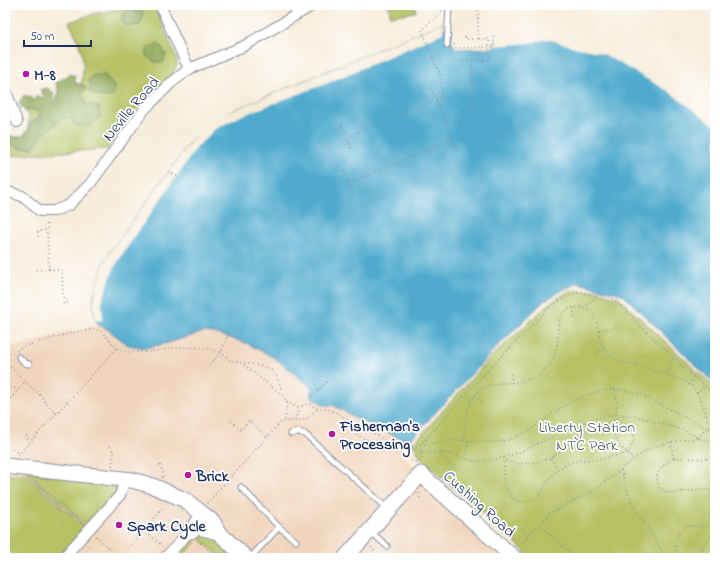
<svg xmlns="http://www.w3.org/2000/svg" width="720" height="563" font-family="'Indie Flower',sans-serif">
<rect width="100%" height="100%" fill="#fff"/>
<filter id="ink" filterUnits="userSpaceOnUse"><feTurbulence type="fractalNoise" baseFrequency=".025" numOctaves="2"/><feDisplacementMap in="SourceGraphic" scale="8" xChannelSelector="R" yChannelSelector="G"/><feConvolveMatrix kernelMatrix="1 2 1 2 8 2 1 2 1" color-interpolation-filters="sRGB"/></filter>
<filter id="wash" filterUnits="userSpaceOnUse"><feTurbulence type="fractalNoise" baseFrequency=".012" numOctaves="4" result="noise"/><feDisplacementMap in="SourceGraphic" scale="16" xChannelSelector="R" yChannelSelector="G"/><feGaussianBlur stdDeviation="0.9" result="paint"/><feColorMatrix in="noise" values="0 0 0 0 0 0 0 0 0 0 0 0 0 0 0 0 0 1.4 0 .05"/><feComposite in="paint" operator="in"/></filter>
<g filter="url(#wash)">
<rect width="100%" height="100%" fill="#f7ecd9"/>
<path fill="#f0d5bc" d="M99,325L110,331L128,345L145,348L189,337L204,332L217,334L246,343L275,358L333,405L354,417L408,442L400,454L505,558H5V348Z"/>
<path fill="#b5c163" stroke="#687860" fill-rule="evenodd" d="M136,5H154L177,59V65L172,75L144,100L131,116L107,149L5,156V143L21,148H33C40,136 51,128 61,119C64,117 67,117 70,116C78,113 85,108 92,104L85,103V99L82,94L86,87L81,84C87,60 80,43 69,22L93,14ZM126,9L136,12L142,11L143,16L140,25L125,13Z
M389,5H415L416,12L390,16Z
M32,109L38,112L40,118L31,122L28,128L29,117L25,111Z
M570,290L596,291L619,298L715,388V558H530L518,545L422,460L413,444L490,358L552,301Z
M25,471L114,483L116,486V492L115,491L114,493L115,494L88,525L84,524Z
M24,473L83,526L84,530L58,558H5V483L9,474L12,476L16,474Z
M195,532L209,535L234,558H223L203,542Z
M190,538L196,542L186,553L179,551V550Z"/>
<path fill="#90a759" stroke="#566b5c" d="M126,9H134L136,12L142,11L143,16L140,25L127,26L121,20Z
M158,44L164,49L162,52L166,54L163,63L155,62L146,56L148,47Z
M70,74L75,76V82L86,87L82,94L85,99V103L99,107L100,117C91,125 85,129 74,124L70,117C57,119 40,136 33,148H21L5,143V133L14,137L23,136L30,127V123L40,118L38,112L33,109L25,111L21,107L19,102L23,96H29L33,100L36,99L35,97L38,96L43,98L45,96L41,93V89L47,88L54,93L53,98L55,100L59,94L56,83Z
M93,75H105L114,86V95C104,99 95,97 88,90L91,85L88,81Z"/>
<path fill="#50aace" stroke="#366c96" d="M442,23V25H444V30H452L451,41L456,49L494,48L495,40L548,39L572,43L630,64L715,121V384L622,294L578,283L563,290L544,301L498,346L408,442L354,417L333,405H324L310,396L312,388L275,358L246,343L217,334L204,332L168,343L145,348L128,345L110,331L99,325L96,321L93,306L94,295L103,266L110,252L193,138L232,111Z"/>
<path fill="#f7ecd9" d="M442,23V25H444L443,33L328,83L243,115L215,129L197,147L123,253L114,268L102,301L103,320L96,321L93,306L96,287L103,266L110,252L193,138L211,122L232,111Z
M507,36L548,37L573,41L598,48L630,63L664,81L715,119V126L668,91L605,55L593,51L575,47L548,39L530,43L495,46L496,38Z"/>
</g>
<g filter="url(#ink)">
<g fill="none" stroke-linecap="round" stroke-linejoin="round">
<defs>
<path id="lane" d="M447,45L449,5
M19,357L25,363L29,364
M291,434L298,432L305,434L388,509
M241,487L279,527L296,541
M371,532L387,546
M250,558L279,527"/>
<path id="street" d="M160,5L189,69
M5,88L17,122
M5,191L22,196L40,211H54L69,205L90,184L144,110L171,83L189,69L244,46L313,5
M63,558L120,495L125,480
M165,558L190,531L201,513"/>
<path id="secondary" d="M5,466L132,480L153,486L185,500L213,522L218,532L246,558
M190,531L198,527L218,532
M345,558L421,474L514,558"/>
</defs>
<use href="#lane" stroke="#898e9c" stroke-width="7"/>
<use href="#street" stroke="#898e9c" stroke-width="12"/>
<use href="#secondary" stroke="#898e9c" stroke-width="17"/>
<path stroke="#898e9c" stroke-width="1.5" stroke-dasharray="1 3" stroke-linecap="butt" d="M465,37V39H489L490,61
M478,39V6
M454,44L456,48L494,47V35
M433,57L422,30L442,11
M472,60L474,110
M456,61L484,60L492,61
M431,88L458,151
M460,110H488
M342,125L352,150
M347,137L442,97L440,75L432,56
M344,171L354,196
M169,172L177,176
M349,183L453,139
M38,237V231L47,230V221
M49,269L62,270L63,297L68,303L61,304
M36,270L49,269L47,230
M573,308L575,320
M584,308L597,295
M599,330L617,327
M17,351L21,347L71,333L93,329L101,331L117,348L127,352H147L182,347L206,348L221,352L231,361L257,365L270,369L277,377L285,400L290,404L299,408
M596,354L605,348
M5,355L13,352
M6,356L9,366L43,398L45,402L56,413
M209,365L221,352L227,337
M244,365L282,395
M511,374L512,383
M5,375L10,369
M667,375L673,358
M5,380L17,391
M689,385L694,377
M615,390L617,402L616,419L610,427L620,447L628,453L633,460
M696,393L706,386
M475,396L484,404
M312,397L328,380
M8,402L25,382
M285,420L287,402
M295,420L299,408L304,405L308,404L318,408H325L338,413L350,423L369,430L385,441L409,450
M231,421L241,430L249,421L267,436
M350,424C355,439 369,441 383,441
M29,432L26,437L30,441
M698,438L706,428
M464,441C465,423 466,396 485,387C490,384 498,384 503,383C519,382 533,382 545,369C552,363 555,354 557,345C560,327 553,308 580,307C598,307 597,331 602,343C604,349 610,355 616,359C622,363 632,364 639,366C655,371 675,375 690,385C701,393 707,416 709,429
M671,442L673,458C660,469 654,470 659,488L668,493L707,489L715,494
M110,446L114,453L112,467
M416,446L426,439L483,375L551,306L568,296L578,293L594,294L607,296L616,300L641,327L669,352L683,368L715,394
M404,447L455,440L496,442L509,440L529,431L551,415L573,400L596,392L612,389L622,390L640,394L706,428L715,430
M408 455a7 7 0 1 1 14 0a7 7 0 1 1-14 0Z
M13,449L19,454
M422,451L421,449L426,439
M438,452L456,469
M421,454C431,453 441,452 451,454C456,455 461,458 466,459C474,462 484,461 493,460C537,452 575,415 621,415C633,415 645,418 656,422C671,426 685,430 698,438
M18,455L117,348
M504,458L503,481L508,492L516,501L526,502L536,499L555,472L567,464L579,460L601,459L628,453C638,433 637,429 616,419L608,423L593,427L573,440L551,458L537,462L518,464L504,460
M551,458L558,470
M674,458L713,459L715,461
M466,459L468,441
M160,465L163,473L162,478
M621,470C625,486 630,501 639,516C648,530 659,542 665,558
M36,482L83,524
M419,493L420,501
M207,503L281,422L304,420L309,417L318,408
M539,524L576,558
M522,529L529,536
M144,530L161,545
M96,536L119,558
M201,543L218,558
M519,546L549,514L558,509L594,491L630,462L650,448L671,442L698,438L715,442
M371,547L375,551
M84,558L90,543
M120,558L163,508
M680,558L675,546L676,540L679,533L686,526L712,527L715,522
M691,558L696,555L715,532"/>
<use href="#lane" stroke="#fff" stroke-width="5"/>
<use href="#street" stroke="#fff" stroke-width="10"/>
<use href="#secondary" stroke="#fff" stroke-width="15"/>
</g>
</g>
<g fill="#b5179e" stroke="#fff" stroke-width="1.5">
<circle cx="26" cy="74" r="4"/>
<circle cx="332" cy="434" r="4"/>
<circle cx="188" cy="475" r="4"/>
<circle cx="119" cy="525" r="4"/>
</g>
<g text-anchor="middle" stroke-width="3.5" stroke-linejoin="round" paint-order="stroke">
<g font-size="16" font-weight="bold" fill="#1b2f5e" stroke="#fff" text-anchor="start">
<text x="34" y="80">M-8</text>
<text x="340" y="431">Fisherman's<tspan x="340" dy="18">Processing</tspan></text>
<text x="196" y="481">Brick</text>
<text x="127" y="531">Spark Cycle</text>
</g>
<g font-size="16" fill="#1b2f5e" stroke="#fff">
<text transform="translate(130 108) rotate(-50)" y="6">Neville Road</text>
<text transform="translate(480 503) rotate(42)" y="6">Cushing Road</text>
</g>
<g font-size="16" fill="#495b60" stroke="#fff">
<text x="587" y="432">Liberty Station<tspan x="587" dy="18">NTC Park</tspan></text>
</g>
</g>
<rect width="720" height="563" fill="none" stroke="#fff" stroke-width="20"/>
<path d="M24 40v6h67v-6" fill="none" stroke="#1b2f5e" stroke-width="2"/>
<text x="30" y="40" font-size="12" fill="#1b2f5e" stroke="#ffffff" stroke-width="3" paint-order="stroke">50 m</text>
</svg>
